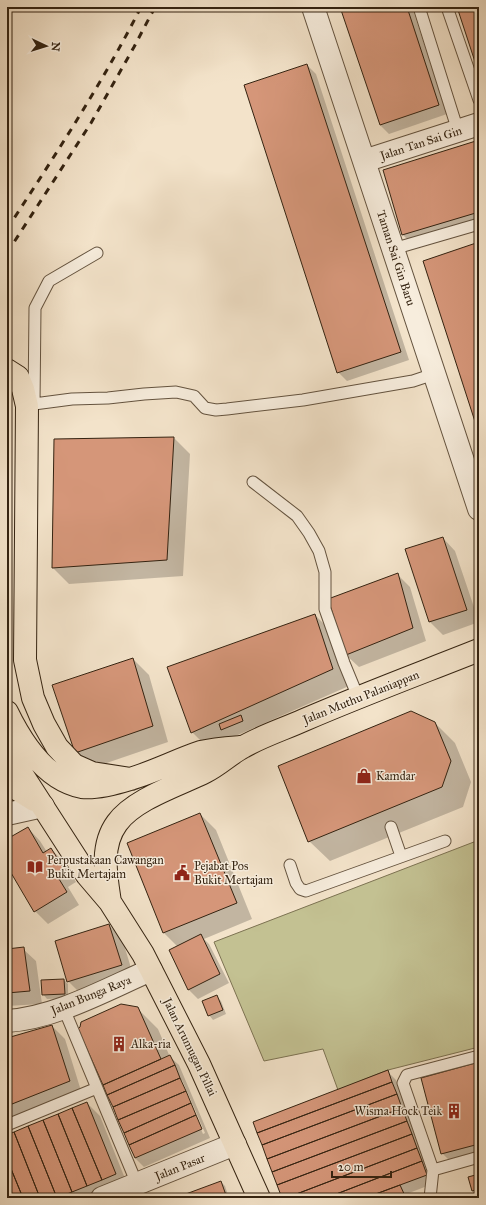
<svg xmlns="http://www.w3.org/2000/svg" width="486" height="1205" font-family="'IM FELL Great Primer',serif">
<rect width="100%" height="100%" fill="#f3e3ca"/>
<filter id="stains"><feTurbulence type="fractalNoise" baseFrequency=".005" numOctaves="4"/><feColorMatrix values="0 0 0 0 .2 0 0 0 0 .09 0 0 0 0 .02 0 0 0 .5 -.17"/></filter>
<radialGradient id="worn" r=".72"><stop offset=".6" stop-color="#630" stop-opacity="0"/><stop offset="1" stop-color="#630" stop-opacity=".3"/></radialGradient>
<path fill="#c3c192" stroke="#7c7252" d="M479,840V1047L388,1070L338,1090L323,1049L264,1061L214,942Z"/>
<path fill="#0003" fill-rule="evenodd" d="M341,7H412L447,114L389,134L380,125Z
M307,65L316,74L409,360L347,381L338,372Z
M479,141V223L412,244L403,235L384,171Z
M174,438L190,454L183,576L69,584L53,568Z
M443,538L455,551L479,622L443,635L430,622L407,550Z
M397,574L410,587L426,641L359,667L346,655Z
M315,615L331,631L349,686L208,748L192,732Z
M133,659L149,675L168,742L92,768L75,752Z
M434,722L455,743L471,782L463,807L330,861L309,841Z
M200,814L216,830L252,919L204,939L209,944L229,983L198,999L189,990L170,951L178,947L164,933L128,843Z
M28,828L40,841L47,852L51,849L64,862L76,882L68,887L79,905L48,924L35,911L7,864V840Z
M109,925L122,938L134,978L81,994L68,981Z
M23,949L36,961L42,1004L7,1006V950Z
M64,980L68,984V998L47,999L43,994Z
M216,996L221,1001L226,1014L213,1020L209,1015Z
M137,1008L158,1029L170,1057L179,1065L210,1138L144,1167L135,1158L104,1084ZM180,1080H182L205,1133L203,1134Z
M52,1026L65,1039L82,1094L7,1124V1039Z
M479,1063V1160L455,1166L442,1153Z
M388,1072L396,1080L435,1183L409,1193L410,1198H283Z
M87,1103L100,1116L128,1186L100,1198H7V1136Z
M479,1175V1196L473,1190Z
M221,1182L225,1186L229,1198H178Z"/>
<path fill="#d59679" stroke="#342311" d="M340,7H407L439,105L380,125Z
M457,7H479V74Z
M307,64L401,352L337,373L244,85Z
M479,140V212L402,235L383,170Z
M479,242V434L423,261Z
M174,437L167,560L52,568L54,439Z
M443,537L467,610L429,622L405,549Z
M398,573L413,628L346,655L328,599Z
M315,614L333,669L191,733L167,667Z
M133,658L153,726L75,753L52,685Z
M411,711L435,722L451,761L442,787L308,842L278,766Z
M241,715L243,721L221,730L219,724Z
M200,813L237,903L163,933L127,843Z
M28,827L43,853L51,848L64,869L56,874L67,892L34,912L7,866V839Z
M109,924L122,965L67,982L55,941Z
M201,934L220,974L188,990L169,950Z
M24,947L30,991L7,993V949Z
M64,979L65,994L42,995L41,980Z
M217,995L223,1010L208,1016L202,1001Z
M121,1004L138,1007L161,1059L103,1085L78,1029L80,1027L81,1022Z
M52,1025L70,1081L7,1106V1038Z
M170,1055L175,1065L107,1095L103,1085Z
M479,1062V1144L441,1154L421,1078Z
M175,1065L180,1078L113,1107L107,1095Z
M388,1070L392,1082L257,1133L253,1122Z
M180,1078L186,1091L118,1120L113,1107Z
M392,1082L397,1094L262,1145L257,1133Z
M186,1091L191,1103L124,1133L118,1120Z
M397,1094L402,1108L267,1159L262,1145Z
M87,1102L116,1174L102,1180L72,1108Z
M191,1103L196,1115L129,1145L124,1133Z
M72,1108L102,1180L87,1186L58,1114Z
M402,1108L407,1121L272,1172L267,1159Z
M58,1114L87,1186L72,1192L43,1120Z
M196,1115L202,1129L135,1158L129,1145Z
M43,1120L72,1192L57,1198L28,1126Z
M407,1121L412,1134L277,1185L272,1172Z
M28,1126L57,1198H40L14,1132Z
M14,1132L40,1198H23L7,1159V1135Z
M412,1134L417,1148L286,1198H282L277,1185Z
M417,1148L422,1161L326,1198H286Z
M7,1159L23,1198H7Z
M422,1161L427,1175L365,1198H326Z
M479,1174V1189L472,1191L468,1177Z
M221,1181L227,1198H175Z
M400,1185L406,1198H365Z"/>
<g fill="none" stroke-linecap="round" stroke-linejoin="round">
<defs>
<path id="lane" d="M419,7L458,131
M447,7L479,100
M393,249L479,224
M34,404L35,308L49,281L97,253
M27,406L34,404L72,399L108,398L144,394L176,392L194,396L205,408L216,410L227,409L303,400L413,381L434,374
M253,482L297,516L309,533L319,551L325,572V609L344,663L358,697
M391,827L401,856
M290,865L296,883L300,889L306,891L445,841
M64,1009L137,1184
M7,1125L97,1088
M433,1170L479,1157
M430,1198L433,1170L403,1083L407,1075L479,1056"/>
<path id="street" d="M313,7L479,509
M364,161L479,124
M7,814L43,806
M7,1021C56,1018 107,989 151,970
M102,1198L235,1144"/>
<path id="primary" d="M7,370L18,377L23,389L27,406L25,660L33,698L44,724L57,747L74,765L92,773L131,779
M7,712C22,743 46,780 82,787C96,789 117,783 130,779C154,772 177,760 201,752C213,749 227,748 240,747
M7,751L87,875L110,902L143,954L199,1064L259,1198
M7,781L15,788L34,800
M110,902C106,876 100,846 117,823C134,799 179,785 205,772C219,765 230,754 243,747C262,736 284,729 304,720C362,695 421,673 479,650"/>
</defs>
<use href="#lane" stroke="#64533f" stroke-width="13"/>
<use href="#street" stroke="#64533f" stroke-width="24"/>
<use href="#primary" stroke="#342311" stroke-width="24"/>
<use href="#lane" stroke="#f7eddd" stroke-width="11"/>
<use href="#street" stroke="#f7eddd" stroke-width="22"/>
<use href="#primary" stroke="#f3e3ca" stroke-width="22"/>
<path stroke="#342311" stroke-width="3" stroke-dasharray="7 7" stroke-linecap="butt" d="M7,229C54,157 102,84 141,7
M7,253L91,123L134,47L155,7"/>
</g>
<defs>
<symbol id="shop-bare" viewBox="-9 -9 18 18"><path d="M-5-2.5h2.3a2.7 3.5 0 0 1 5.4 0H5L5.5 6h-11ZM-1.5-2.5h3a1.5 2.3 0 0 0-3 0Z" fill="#8f2418" stroke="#f7eddd" stroke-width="2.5" paint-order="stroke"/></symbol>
<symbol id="library-bare" viewBox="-9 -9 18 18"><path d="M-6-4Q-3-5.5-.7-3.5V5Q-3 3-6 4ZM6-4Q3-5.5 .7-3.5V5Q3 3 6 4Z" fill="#8f2418" stroke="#f7eddd" stroke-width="2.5" paint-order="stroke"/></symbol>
<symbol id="civic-bare" viewBox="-9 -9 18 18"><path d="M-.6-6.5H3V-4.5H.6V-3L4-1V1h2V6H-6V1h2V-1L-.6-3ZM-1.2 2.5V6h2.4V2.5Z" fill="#8f2418" stroke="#f7eddd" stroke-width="2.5" paint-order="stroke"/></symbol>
<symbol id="building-bare" viewBox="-9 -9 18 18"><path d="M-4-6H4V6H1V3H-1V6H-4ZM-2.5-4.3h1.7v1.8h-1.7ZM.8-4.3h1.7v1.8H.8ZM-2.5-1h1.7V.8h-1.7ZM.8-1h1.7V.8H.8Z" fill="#8f2418" stroke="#f7eddd" stroke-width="2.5" paint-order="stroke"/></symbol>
</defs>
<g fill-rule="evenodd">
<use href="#shop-bare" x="353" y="765" width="22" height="22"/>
<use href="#library-bare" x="24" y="856" width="22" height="22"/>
<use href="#civic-bare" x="171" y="862" width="22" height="22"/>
<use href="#building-bare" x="108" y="1033" width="22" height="22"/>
<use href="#building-bare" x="443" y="1100" width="22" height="22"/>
</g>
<g text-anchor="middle" stroke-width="3" stroke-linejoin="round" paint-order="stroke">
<g font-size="12" fill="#342311" stroke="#f7eddd">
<text transform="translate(421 143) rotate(-18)" y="4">Jalan Tan Sai Gin</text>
<text transform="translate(396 258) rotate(72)" y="4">Taman Sai Gin Baru</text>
<text transform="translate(361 697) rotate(-22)" y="4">Jalan Muthu Palaniappan</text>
<text transform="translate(91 995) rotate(-22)" y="4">Jalan Bunga Raya</text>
<text transform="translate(190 1047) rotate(64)" y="4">Jalan Arumugan Pillai</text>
<text transform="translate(180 1167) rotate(-22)" y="4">Jalan Pasar</text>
</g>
<g font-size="12" fill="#342311" stroke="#f7eddd" text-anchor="start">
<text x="376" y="780">Kamdar</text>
<text x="47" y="864">Perpustakaan Cawangan<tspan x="47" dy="14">Bukit Mertajam</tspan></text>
<text x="194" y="870">Pejabat Pos<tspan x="194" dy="14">Bukit Mertajam</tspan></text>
<text x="131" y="1048">Alka-ria</text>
<text x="442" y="1115" text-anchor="end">Wisma Hock Teik</text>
</g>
</g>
<rect width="486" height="1205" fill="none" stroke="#f3e3ca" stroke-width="24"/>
<rect x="8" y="8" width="470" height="1189" fill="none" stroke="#342311" stroke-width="2"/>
<rect x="12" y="12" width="462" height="1181" fill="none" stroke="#342311"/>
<g transform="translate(46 46) rotate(94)" stroke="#f7eddd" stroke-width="3" paint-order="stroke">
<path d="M0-3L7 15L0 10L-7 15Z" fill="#342311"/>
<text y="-6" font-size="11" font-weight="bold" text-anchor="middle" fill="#342311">N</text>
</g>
<path d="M332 1171v6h59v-6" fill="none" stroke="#342311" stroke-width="2"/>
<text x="338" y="1171" font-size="12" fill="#342311" stroke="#f7eddd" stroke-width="3" paint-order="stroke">20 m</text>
<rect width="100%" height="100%" filter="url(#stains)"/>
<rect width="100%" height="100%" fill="url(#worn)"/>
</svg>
